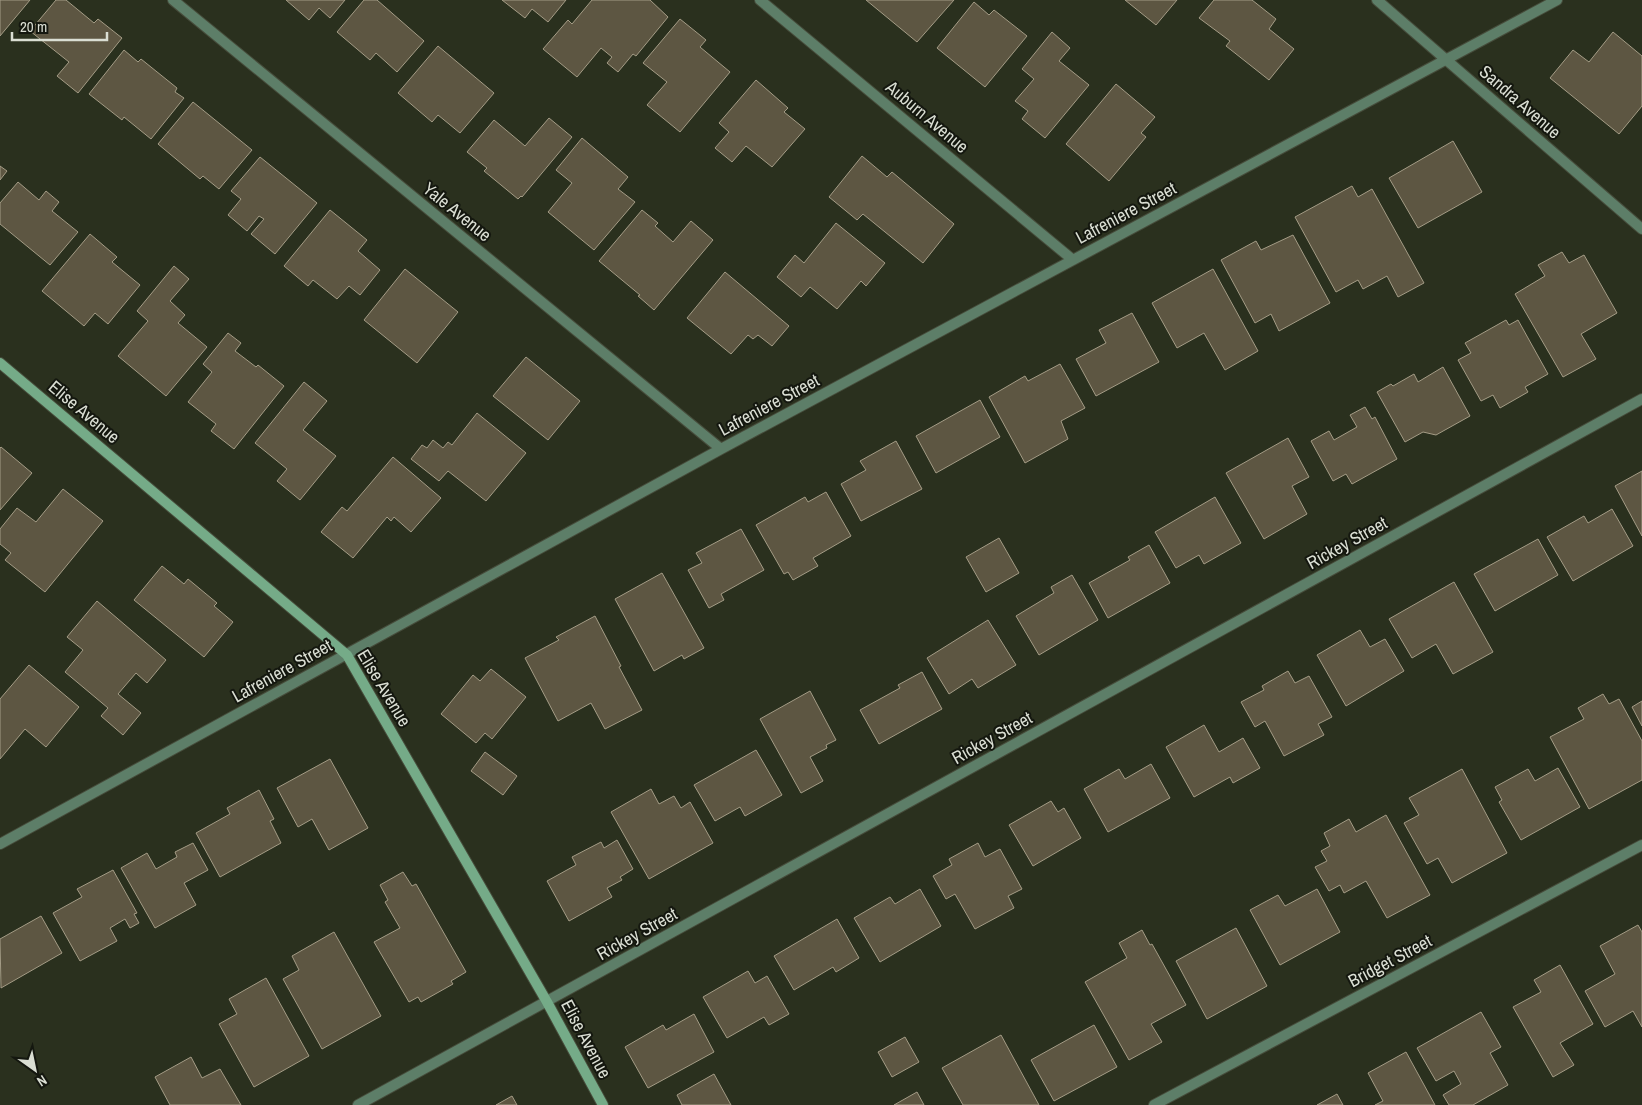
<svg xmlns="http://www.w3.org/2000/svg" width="1642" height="1105" font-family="'Archivo Narrow',sans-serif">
<rect width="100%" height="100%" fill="#2a301e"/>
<path fill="#5d5642" stroke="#a49c86" d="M0,0H30L0,36Z
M56,0H66L94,23L98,19L122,38L78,93L57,76L69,62L30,31Z
M286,0H345L330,18L319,8L309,20Z
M364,0H377L424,41L397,72L376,53L370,60L337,32Z
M502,0H566L548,22L532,9L525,18Z
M592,0H650L668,17L636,56L633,54L618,72L607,63L612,57L601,48L577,77L543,49L568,20L572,24Z
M866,0H954L917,42Z
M1125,0H1177L1156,25Z
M1214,0H1252L1276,19L1269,29L1294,49L1269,80L1226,46L1230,41L1199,18Z
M974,2L989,15L994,10L1027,36L985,87L937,48Z
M680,19L706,40L700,47L730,72L680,132L647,105L667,82L643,63Z
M1052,32L1070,48L1059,61L1089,85L1045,138L1022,119L1028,111L1015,101L1034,79L1022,69Z
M1613,32L1642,56V106L1619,134L1550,78L1573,50L1589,62Z
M438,46L494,93L460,133L438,115L432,122L398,93Z
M124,50L138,62L141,59L177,88L175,92L184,98L151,139L124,117L122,120L89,94Z
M756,80L788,108L784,112L805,129L772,167L746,146L732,162L715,148L729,132L719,123Z
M1116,84L1155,117L1141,133L1146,137L1109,181L1066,144Z
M193,102L252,150L219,189L203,176L200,179L158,144Z
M549,118L572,137L522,197L521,196L518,199L484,171L487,168L467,152L494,120L525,146Z
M582,138L628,177L618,189L635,202L594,250L548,212L572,183L556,170Z
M1453,141L1482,192L1418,228L1389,178Z
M862,156L887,177L892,172L954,224L923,263L863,214L857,220L829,197Z
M260,157L317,203L275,254L251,234L264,219L259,216L247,231L228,215L241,199L231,191Z
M0,166L7,171L0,180Z
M18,182L39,200L46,191L59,202L52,211L78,232L50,265L0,224V203Z
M1352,186L1358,197L1372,189L1424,283L1398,297L1387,276L1363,289L1358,280L1336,292L1295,217Z
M330,210L367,240L358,251L380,270L360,295L349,286L337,299L313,280L308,286L284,266Z
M642,210L658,223L655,226L673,242L691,221L713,240L654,310L638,296L640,295L599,261Z
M836,223L885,263L866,286L861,281L837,309L810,287L801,297L777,277L795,255L804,263Z
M90,234L117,257L112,262L140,285L108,324L95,313L84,326L42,291Z
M1293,235L1330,303L1279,331L1271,314L1255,323L1221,260L1256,241L1261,250Z
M1562,252L1569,263L1584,255L1617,313L1581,334L1596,359L1563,377L1515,294L1545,276L1538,265Z
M174,266L189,279L170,301L185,315L178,323L207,347L166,396L118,356L148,321L137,311Z
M405,269L458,312L417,363L364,320Z
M1213,269L1258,351L1225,370L1204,333L1177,348L1152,303Z
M725,272L789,326L772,346L758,335L753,339L748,335L731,354L687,318Z
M1132,313L1159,362L1096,396L1076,359L1106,343L1099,330Z
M1506,320L1509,325L1518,320L1548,374L1525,387L1528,392L1500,408L1493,395L1481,401L1458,360L1471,353L1465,343Z
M228,333L241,343L235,351L256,367L258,365L284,386L234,449L211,431L216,424L188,402L212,372L203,364Z
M526,357L580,401L548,440L493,396Z
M1060,364L1085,408L1061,421L1068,439L1025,463L989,397L1025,376L1028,381Z
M1443,367L1470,416L1436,435L1423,432L1405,442L1377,392L1391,384L1393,386L1414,374L1418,382Z
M304,382L327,401L303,430L336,456L300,500L277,481L287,469L255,443Z
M980,400L1000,437L936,473L916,436Z
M1365,407L1372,419L1375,417L1397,459L1352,484L1346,474L1333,481L1311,441L1329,431L1334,440L1357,427L1350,415Z
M477,413L526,453L486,501L448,471L439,481L411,459L422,445L427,448L433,440L443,448L448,442L452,445Z
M1288,438L1309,477L1292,486L1307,514L1264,539L1226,473Z
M896,441L922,489L861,521L841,484L866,470L860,461Z
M1,447L32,473L0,510V448Z
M393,457L441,498L411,532L394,517L391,521L387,517L353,558L321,532L342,507L347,511Z
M1642,471V536L1615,486Z
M63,489L103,521L45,592L5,560L11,553L0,544V529L17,508L36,522Z
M826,492L851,536L813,558L818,566L793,580L788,572L784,574L756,525L805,497L808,502Z
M1215,497L1241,543L1204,564L1199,555L1176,568L1155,532Z
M1612,509L1633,546L1573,581L1547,537L1584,516L1588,523Z
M741,529L764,570L721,594L724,600L709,608L688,570L702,563L696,553Z
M999,538L1019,573L986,592L966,557Z
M1538,539L1558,575L1495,611L1474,574Z
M1149,545L1170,583L1108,618L1089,583L1130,560L1128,557Z
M162,566L184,584L188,579L217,603L214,606L233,622L204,657L134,600Z
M662,573L704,648L684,659L682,655L654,671L615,599Z
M1072,575L1098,620L1039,655L1016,616L1054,593L1051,587Z
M1454,582L1493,652L1453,674L1436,644L1412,658L1389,619Z
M97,601L166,660L147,683L136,673L118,694L141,713L123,735L101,716L108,708L65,672L83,650L67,637Z
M595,616L621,666L619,667L642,710L605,729L591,703L558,721L525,658L559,640L556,637Z
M988,620L1016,665L978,688L972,679L949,694L927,658Z
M1360,630L1370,647L1385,639L1404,671L1346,706L1317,655Z
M29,665L79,707L46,747L25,729L0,759V699Z
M491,669L526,697L492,739L485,733L476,743L441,714L473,675L480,681Z
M1288,671L1295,683L1309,676L1332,717L1318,724L1324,735L1284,756L1265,721L1255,727L1241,702L1264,690L1262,686Z
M922,672L942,709L879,744L860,710L900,688L898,685Z
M810,691L836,740L826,745L827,748L810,757L823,781L801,793L760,719Z
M1603,694L1609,704L1619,699L1642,741V780L1589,809L1550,737L1584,719L1578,708Z
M1642,701V726L1632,707Z
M1204,725L1219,752L1243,738L1260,768L1233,783L1230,777L1194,797L1166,747Z
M756,750L782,795L745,816L740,807L715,821L694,785Z
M485,752L517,776L503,795L471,771Z
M330,759L368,828L329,850L312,819L298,827L277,788Z
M1151,764L1170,798L1108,832L1084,789L1119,769L1125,779Z
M1558,768L1580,807L1521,840L1499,802L1502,800L1495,787L1528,769L1535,781Z
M1462,769L1507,853L1452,883L1438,858L1427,864L1404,823L1419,815L1409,798Z
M651,789L659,804L674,796L681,808L690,802L713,843L649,879L611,812Z
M259,790L274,819L270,821L281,843L220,877L196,833L230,814L227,808Z
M1051,801L1058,812L1064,808L1081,838L1033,866L1009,825Z
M1386,815L1430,895L1387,918L1366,881L1344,893L1340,885L1329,891L1315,867L1327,861L1321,851L1330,846L1324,833L1349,819L1356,832Z
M617,840L633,869L620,877L622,880L607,888L612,897L569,921L547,881L576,865L572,857L601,842L604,848Z
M193,843L208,870L184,883L196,905L155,928L121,868L147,853L156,869L177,857L175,852Z
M978,843L985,857L1000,849L1022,889L1008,896L1014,908L975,929L955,894L946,899L933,876L952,865L949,859Z
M113,870L137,913L134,914L139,923L130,928L125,919L110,928L117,941L80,961L53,913L82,897L77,889Z
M403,872L412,886L416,884L466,972L451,981L453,984L421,1002L418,997L409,1002L374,942L400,928L385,902L388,900L380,885Z
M920,889L941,926L880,962L854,918L890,897L895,904Z
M1317,889L1340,932L1280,965L1250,910L1278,895L1285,906Z
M41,916L62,953L1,988L0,939Z
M837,919L859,958L836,972L833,967L794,990L774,956Z
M1638,925L1642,932V1027L1633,1011L1605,1027L1585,991L1615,974L1600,946Z
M1236,928L1267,986L1207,1019L1176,961Z
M1142,930L1150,945L1152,944L1186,1005L1151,1024L1162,1042L1129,1060L1085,982L1127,958L1119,943Z
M334,932L381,1016L322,1049L283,979L299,970L292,956Z
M1560,965L1593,1024L1560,1043L1574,1065L1553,1077L1513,1007L1541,992L1534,980Z
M748,971L755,983L767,976L789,1014L769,1025L764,1017L727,1038L703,997Z
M266,978L309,1056L254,1087L219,1024L237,1014L229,999Z
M1481,1012L1501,1047L1490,1053L1508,1085L1473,1105H1449L1443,1095L1461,1084L1454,1071L1436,1081L1417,1048Z
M694,1014L714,1052L648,1088L625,1047L663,1025L666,1030Z
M1094,1025L1117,1067L1054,1101L1031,1060Z
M1001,1035L1039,1105H963L942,1068Z
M905,1037L919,1062L892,1077L878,1052Z
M1406,1052L1435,1105H1375L1383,1101L1368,1073Z
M191,1057L202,1078L220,1069L241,1105H170L155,1077Z
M714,1074L731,1105H682L677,1095Z
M917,1092L924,1105H894Z
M1337,1094L1343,1105H1317Z
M512,1096L517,1105H496Z"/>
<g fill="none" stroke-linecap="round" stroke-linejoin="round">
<defs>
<path id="street" d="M173,0L721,449
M760,0L1073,260
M1377,0L1642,229
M0,844L721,449L1557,0
M358,1105L1642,399
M1154,1105L1642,845"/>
<path id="secondary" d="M0,363L347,655L547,1002L603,1105"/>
</defs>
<use href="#street" stroke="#464c3b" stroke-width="12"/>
<use href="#secondary" stroke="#464c3b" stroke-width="12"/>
<use href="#street" stroke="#5d7e68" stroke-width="10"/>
<use href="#secondary" stroke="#75ab88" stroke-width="10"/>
</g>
<g text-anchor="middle" stroke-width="4" stroke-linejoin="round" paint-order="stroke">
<g font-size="18" fill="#daded3" stroke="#14170f">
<text transform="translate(1520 102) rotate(41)" y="6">Sandra Avenue</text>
<text transform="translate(927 117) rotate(40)" y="6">Auburn Avenue</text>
<text transform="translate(457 212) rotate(39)" y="6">Yale Avenue</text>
<text transform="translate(1126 213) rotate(-28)" y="6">Lafreniere Street</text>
<text transform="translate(769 405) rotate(-28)" y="6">Lafreniere Street</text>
<text transform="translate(84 412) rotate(40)" y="6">Elise Avenue</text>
<text transform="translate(1347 543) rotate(-29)" y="6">Rickey Street</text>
<text transform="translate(282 671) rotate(-29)" y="6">Lafreniere Street</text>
<text transform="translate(384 688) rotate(59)" y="6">Elise Avenue</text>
<text transform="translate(992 738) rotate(-29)" y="6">Rickey Street</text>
<text transform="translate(637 934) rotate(-29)" y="6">Rickey Street</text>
<text transform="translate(1390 961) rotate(-28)" y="6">Bridget Street</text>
<text transform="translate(586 1039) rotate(62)" y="6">Elise Avenue</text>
</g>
</g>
<g transform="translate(35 1070) rotate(147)" stroke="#14170f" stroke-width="4" paint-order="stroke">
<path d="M0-4L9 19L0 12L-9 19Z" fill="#daded3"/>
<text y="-8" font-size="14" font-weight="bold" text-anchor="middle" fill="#daded3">N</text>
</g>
<path d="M12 32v8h95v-8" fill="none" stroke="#daded3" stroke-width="2.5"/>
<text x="20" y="32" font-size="15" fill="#daded3" stroke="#14170f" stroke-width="4" paint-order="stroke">20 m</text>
</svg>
